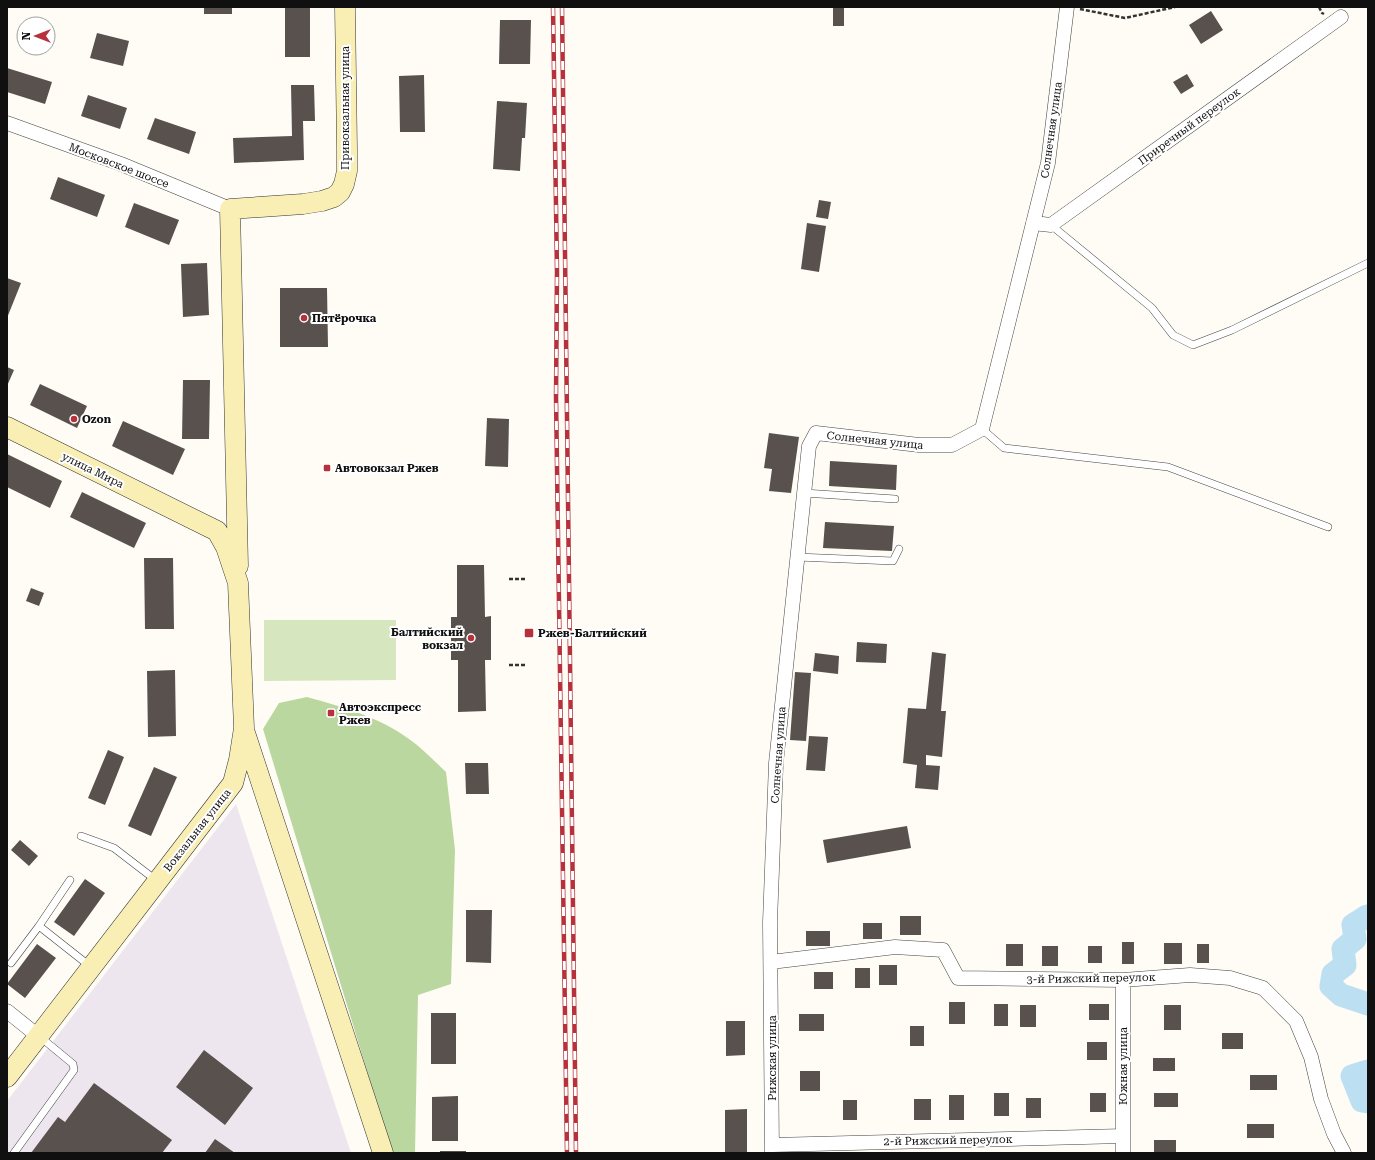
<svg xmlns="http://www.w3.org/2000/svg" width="1375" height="1160" font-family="'Roboto Serif',serif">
<rect width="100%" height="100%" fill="#fefcf4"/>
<path fill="#ede6ee" d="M236,804L351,1153H7V1101Z"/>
<path fill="#d6e7bf" d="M264,620H396V680L264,681Z"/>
<path fill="#bbd7a0" d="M307,697C343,707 379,717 409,739C422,748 434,761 446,772L455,850L451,984L418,995L415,1153H392L263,729L279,703Z"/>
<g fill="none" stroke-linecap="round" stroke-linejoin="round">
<path stroke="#bce0f2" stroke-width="23" d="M1368,917L1367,916L1353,925L1355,939L1343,949L1345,965L1333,974L1331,986L1341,995L1368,1004
M1368,1071L1352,1076L1362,1101L1368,1102"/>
</g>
<path fill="#58514d" d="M204,7H232V14H204Z
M285,7H310V57H285Z
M833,7H844V26H833Z
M1211,11L1223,30L1201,44L1189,25Z
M500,20H531L530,64H499Z
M97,33L129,41L123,66L90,58Z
M7,68L52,82L45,104L7,92Z
M1187,74L1194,86L1181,94L1173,82Z
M424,75L425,132H400L399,76Z
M291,85H314L315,121H303L304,160L234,163L233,138L292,136Z
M88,95L127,108L120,129L81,116Z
M497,101L527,103L525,138H522L520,171L493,169Z
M155,118L196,132L189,154L147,139Z
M58,177L105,195L97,217L50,199Z
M819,200L831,202L828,219L816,217Z
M134,203L179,220L169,245L125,227Z
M807,223L826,226L819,272L801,269Z
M207,263L209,315L183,317L181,264Z
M7,278L21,283L7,318Z
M280,288H327L328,347H280Z
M7,367L14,370L7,386Z
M183,380H210L209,439H182Z
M40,384L87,406L77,428L30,405Z
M487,418L509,419L508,467L485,466Z
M123,421L185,449L173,475L112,446Z
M769,433L799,437L791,493L769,491L772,469L764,468Z
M7,454L62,481L50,508L7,487Z
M830,461L897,465L896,490L829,486Z
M82,492L146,523L134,548L70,517Z
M825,522L894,526L892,551L823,548Z
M144,558H173L174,629H145Z
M457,565H484L485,617L491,616V660H485L486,711L458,712V660H451V617H457Z
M31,588L44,593L39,606L26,601Z
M857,642L887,644L886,663L856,662Z
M932,652L946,654L941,711H946L942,757L926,755V765L940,766L938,790L915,788L917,765L903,763L908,708L926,709Z
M815,653L839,656L838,674L813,671Z
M175,670L176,736L148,737L147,671Z
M795,672L811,673L806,741L790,740Z
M809,736L828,737L825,771L806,770Z
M108,750L124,757L105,805L88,798Z
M465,763H488L489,794H466Z
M154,767L177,777L151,836L128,826Z
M907,826L911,848L827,863L823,840Z
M20,840L38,856L29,866L11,850Z
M85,879L105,893L74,936L54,922Z
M466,910H492L491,963L466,962Z
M900,916H921V935H900Z
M863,923H882V939H863Z
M806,931H830V946H806Z
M1122,942H1134V964H1122Z
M1164,943H1182V964H1164Z
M37,944L56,958L25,998L7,984Z
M1006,944H1023V966H1006Z
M1197,944H1209V963H1197Z
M1042,946H1058V966H1042Z
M1088,946H1102V963H1088Z
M879,965H897V985H879Z
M855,968H870V988H855Z
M814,972H833V989H814Z
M949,1002H965V1024H949Z
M994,1004H1008V1026H994Z
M1089,1004H1109V1020H1089Z
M1020,1005H1036V1027H1020Z
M1164,1005H1181V1030H1164Z
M431,1013H456V1064H431Z
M799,1014H824V1031H799Z
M726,1021H745V1055L726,1056Z
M910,1026H924V1046H910Z
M1222,1033H1243V1049H1222Z
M1087,1042H1107V1060H1087Z
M204,1050L253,1088L225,1125L176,1087Z
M1153,1058H1175V1071H1153Z
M800,1071H820V1091H800Z
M1250,1075H1277V1090H1250Z
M94,1083L172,1140L162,1153H31L58,1117L65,1122Z
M994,1093H1009V1116H994Z
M1090,1093H1106V1112H1090Z
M1154,1093H1178V1107H1154Z
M949,1095H964V1120H949Z
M458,1096V1141H432V1097Z
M1026,1098H1041V1118H1026Z
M914,1099H931V1120H914Z
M843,1100H857V1120H843Z
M747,1109V1153H725V1110Z
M1247,1124H1274V1138H1247Z
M215,1139L235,1153H205Z
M1154,1140H1176V1153H1154Z
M440,1151H466V1153H440Z"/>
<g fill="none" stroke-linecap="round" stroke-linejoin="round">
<defs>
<path id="lane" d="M1051,225L1152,308L1173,335L1193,345L1232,330L1368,263
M982,429L1004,448L1168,467L1328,527
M804,493L895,499
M797,557L893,561L899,549
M81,836L114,848L157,881
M70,880L39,926L91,967
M11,963L39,926
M14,1153L74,1070L73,1064L39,1036"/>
<path id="street" d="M7,123L121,164L230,209
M1033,223L1051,225L1341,17
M771,962L895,947L943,950L958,978L1123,980L1190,975L1230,978L1263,988L1296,1021L1311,1057L1321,1099L1334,1134L1344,1153
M1123,980V1153
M7,1011L38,1036
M772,1145L1123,1136
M772,1153L770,922L776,763L809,446L816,433L919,445H952L982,429L1048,163L1067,7"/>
<path id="secondary" d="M7,427L217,531L226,547L238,583L244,728L239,760L233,783L7,1077
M238,566L230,209L303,204L322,201L334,197L340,192L344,184L347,171V149L345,7
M245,733L383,1153"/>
</defs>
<use href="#lane" stroke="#434343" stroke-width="8"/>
<use href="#street" stroke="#434343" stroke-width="15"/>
<use href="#secondary" stroke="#323232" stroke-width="21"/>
<path stroke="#323232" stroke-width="2.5" stroke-dasharray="4 2" stroke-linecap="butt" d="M1319,7L1322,13L1324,14
M1080,9L1125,18L1175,7
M509,579H525
M509,665H525"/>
<use href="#lane" stroke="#fff" stroke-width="7"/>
<use href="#street" stroke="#fff" stroke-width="14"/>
<use href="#secondary" stroke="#f9efb4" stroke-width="20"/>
<defs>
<path id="rail" d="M553,7L557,272L556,397L567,1153
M562,7L576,1153"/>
</defs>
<use href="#rail" stroke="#b7313d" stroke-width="4.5"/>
<use href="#rail" stroke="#fff" stroke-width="3" stroke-dasharray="9" stroke-linecap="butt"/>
</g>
<g fill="#b7313d" stroke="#fff" stroke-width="1.5">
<circle cx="304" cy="318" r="4"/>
<circle cx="74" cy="419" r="4"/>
<rect x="323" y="464" width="8" height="8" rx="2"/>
<rect x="524" y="628" width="10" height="10" rx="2"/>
<circle cx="471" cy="638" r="4"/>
<rect x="327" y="709" width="8" height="8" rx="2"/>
</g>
<g text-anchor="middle" stroke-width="4" stroke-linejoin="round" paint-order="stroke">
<g font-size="11" fill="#101010" stroke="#fff">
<text transform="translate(345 108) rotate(-90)" y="4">Привокзальная улица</text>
<text transform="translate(1189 126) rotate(-36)" y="4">Приречный переулок</text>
<text transform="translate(1051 130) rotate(-82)" y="4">Солнечная улица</text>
<text transform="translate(119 165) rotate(21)" y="4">Московское шоссе</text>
<text transform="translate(875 440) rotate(6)" y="4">Солнечная улица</text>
<text transform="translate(93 470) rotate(26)" y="4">улица Мира</text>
<text transform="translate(778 755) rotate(-86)" y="4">Солнечная улица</text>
<text transform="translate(197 830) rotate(-52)" y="4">Вокзальная улица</text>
<text transform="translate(1091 978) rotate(-1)" y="4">3-й Рижский переулок</text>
<text transform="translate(772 1058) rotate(-90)" y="4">Рижская улица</text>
<text transform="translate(1123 1066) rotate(-90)" y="4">Южная улица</text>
<text transform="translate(948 1140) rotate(-1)" y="4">2-й Рижский переулок</text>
</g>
<g font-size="11" font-weight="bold" fill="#101010" stroke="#fff" text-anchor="start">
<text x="312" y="322">Пятёрочка</text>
<text x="82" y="423">Ozon</text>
<text x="335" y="472">Автовокзал Ржев</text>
<text x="463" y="636" text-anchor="end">Балтийский<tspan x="463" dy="13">вокзал</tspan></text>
<text x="538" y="637">Ржев-Балтийский</text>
<text x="339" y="711">Автоэкспресс<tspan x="339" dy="13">Ржев</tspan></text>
</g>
</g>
<rect width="1375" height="1160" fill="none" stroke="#101010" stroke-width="16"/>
<g transform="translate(36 36) rotate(270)"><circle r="19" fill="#ffffff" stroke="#9f9f9f"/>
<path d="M0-3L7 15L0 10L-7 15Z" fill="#b7313d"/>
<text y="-6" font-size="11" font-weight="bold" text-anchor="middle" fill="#101010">N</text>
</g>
</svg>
